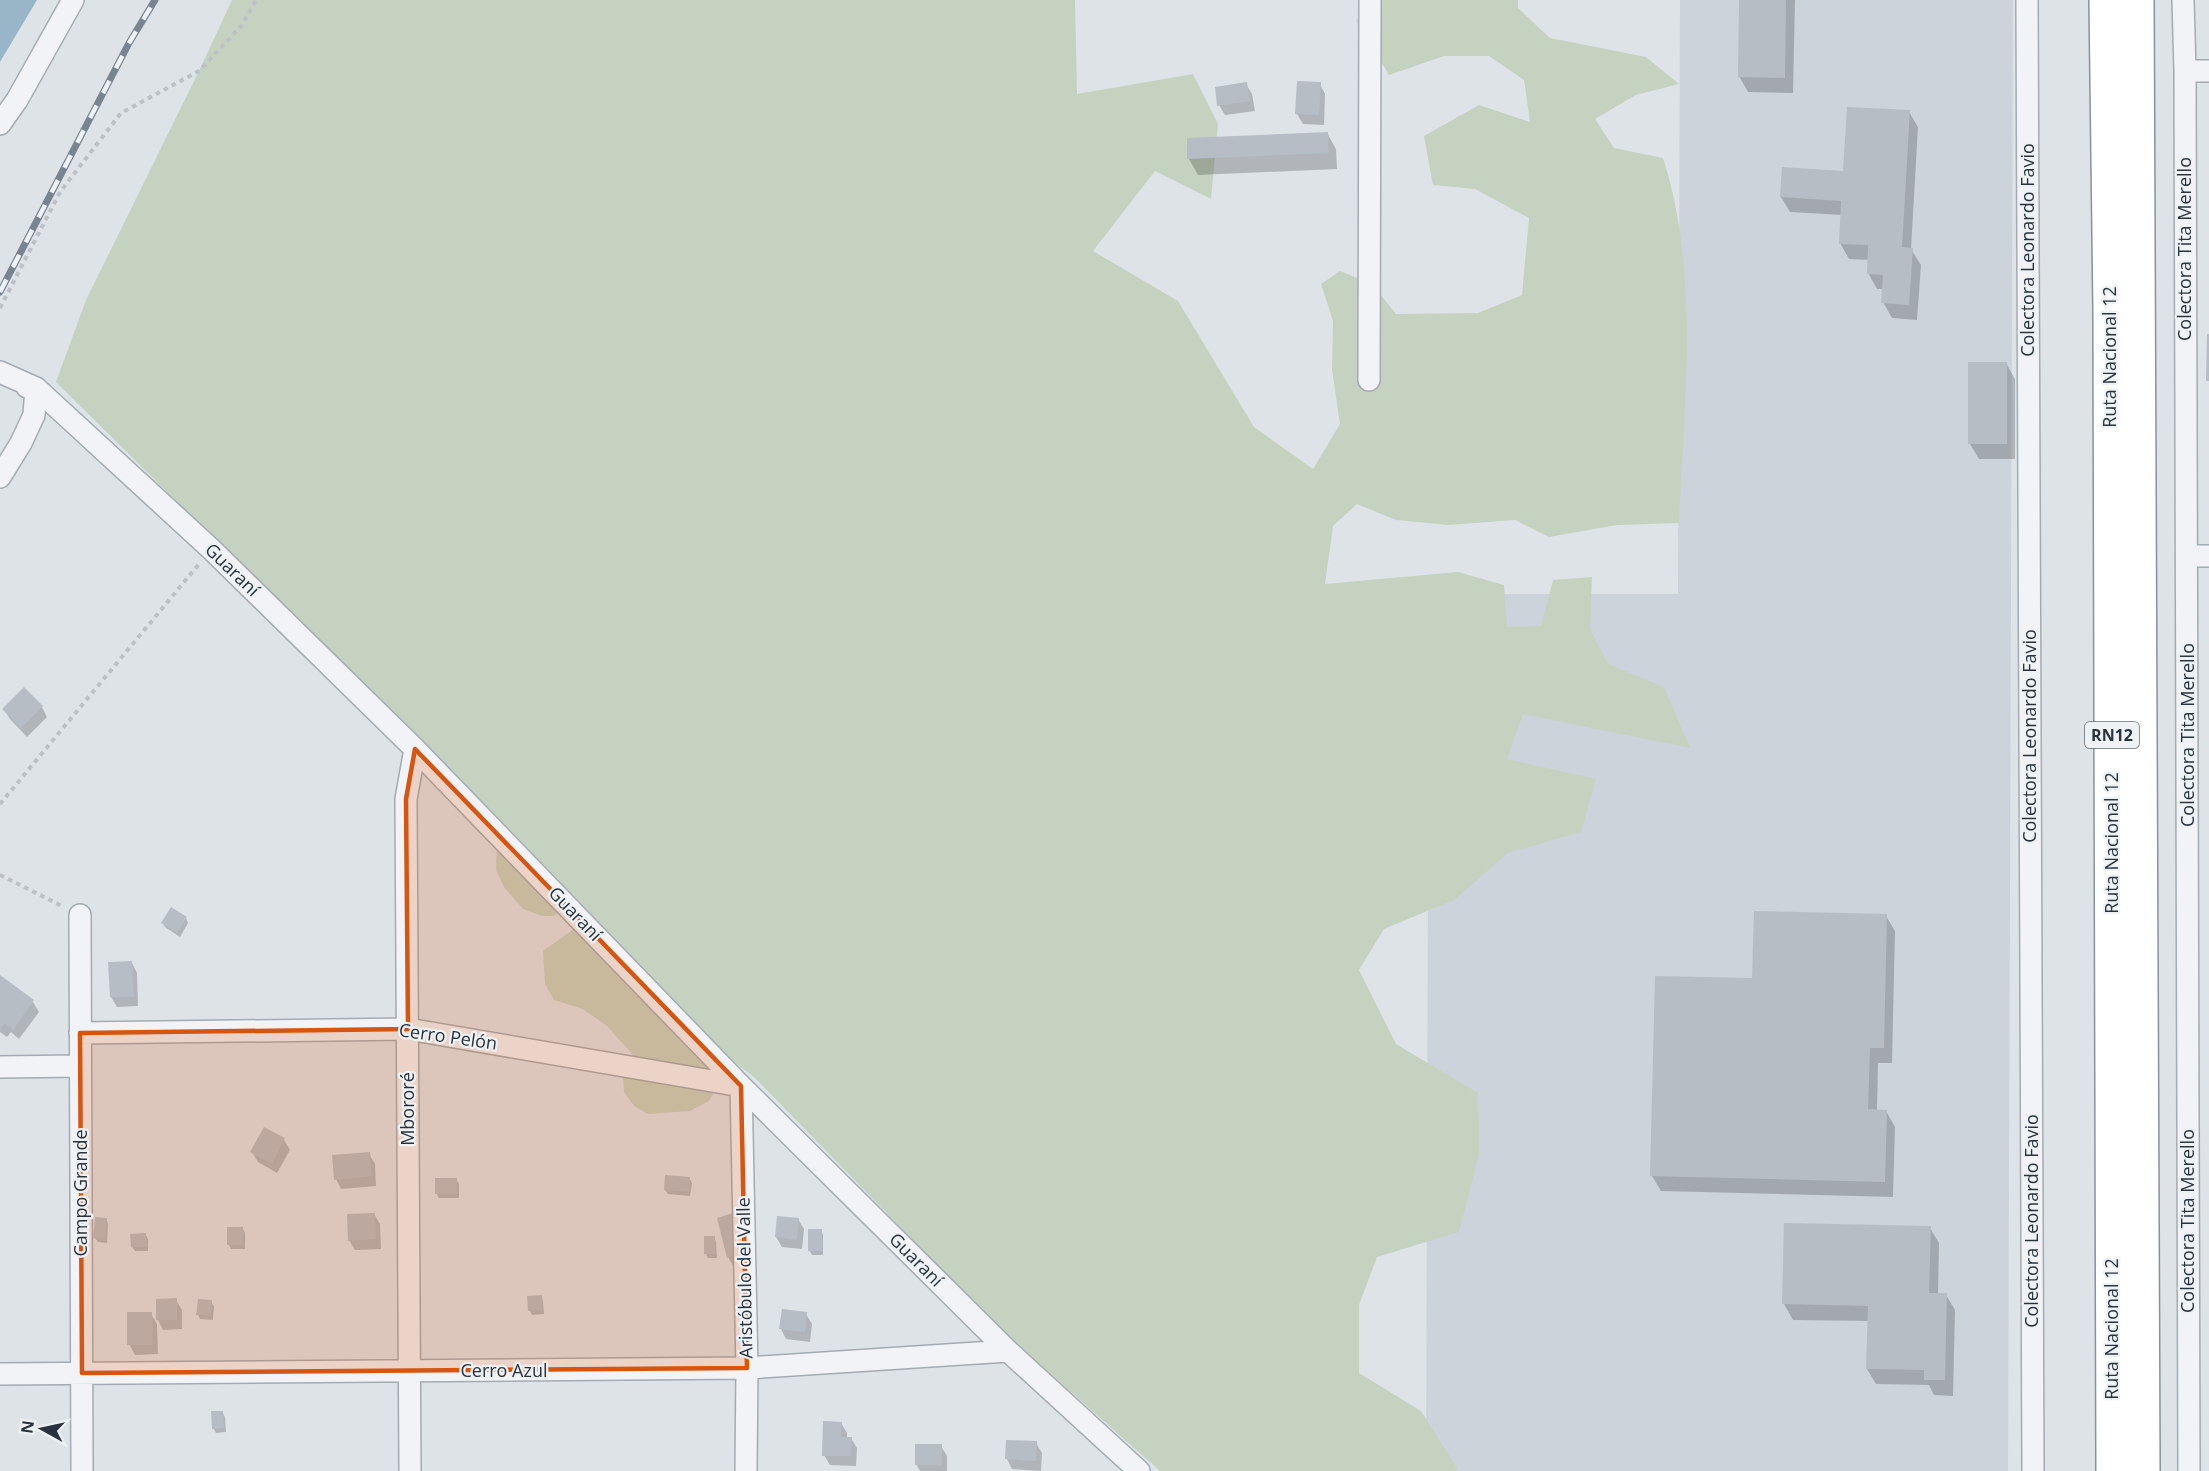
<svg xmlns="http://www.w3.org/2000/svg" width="2209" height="1471" font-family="'Open Sans',sans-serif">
<rect width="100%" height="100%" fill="#dee3e8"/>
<path fill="#ccd3da" d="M1680,0H2013L2008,1471H1426L1429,594H1678Z"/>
<path fill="#c6d2c0" d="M232,0H1075L1077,94L1193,74L1218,124L1211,199L1155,171L1093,251L1178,301L1254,427L1313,469L1340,424L1332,369L1333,321L1321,284L1340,271L1372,284L1396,314L1478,313L1522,295L1529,218L1475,189L1433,185L1424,136L1479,105L1530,122L1524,80L1489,56H1444L1389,75L1357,22L1362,0H1518V8L1550,38L1646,57L1679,84L1636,95L1595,119L1614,148L1663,158C1700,273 1684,403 1679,523L1617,525L1549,537L1515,520L1448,525L1396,520L1357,504L1333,526L1325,584L1458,572L1504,585L1507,627L1541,626L1553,580L1592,577L1590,629L1608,664L1664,687L1690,748L1523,714L1507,759L1596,779L1581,832L1508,853L1454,900L1384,929L1359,970L1396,1044L1478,1093L1479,1154L1459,1232L1377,1257L1359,1305V1373L1421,1411L1457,1468L1456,1471H1160L1003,1332L755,1078L733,1061L720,1056L718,1085L709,1101L690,1111L648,1114L634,1106L624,1092L623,1075L638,1061L607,1026L583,1009L554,1000L545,984L543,951L571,931L578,917L564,907L554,916H542L523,909L504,887L496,870L497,841L361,684L56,382L86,300L199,71Z"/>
<path fill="#99b6c8" d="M0,0H37L0,62Z"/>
<path fill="#0003" d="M1741,0H1795L1793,93L1748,92L1739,76Z
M1246,84L1252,94L1255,111L1225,115L1219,105Z
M1320,84L1325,94L1324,125L1303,124L1297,114Z
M1909,112L1918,127L1911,249L1921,265L1917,320L1892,318L1883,302V289H1877L1868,273L1869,260L1849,259L1840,243L1842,215L1790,212L1781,197L1844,172Z
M1327,133L1336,149L1337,169L1198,175L1189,159L1188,139Z
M2006,363L2015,379V459H1979L1970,444Z
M24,689L42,707L47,717L27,737L10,719L4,709Z
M1886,916L1895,931L1892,1063H1878L1877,1111H1886L1895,1127L1893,1197L1661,1191L1652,1176L1754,979Z
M186,918L188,923L180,937L165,927L163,923Z
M132,963L137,973L138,1006L117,1007L111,997Z
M1,978L33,1002L39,1012L19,1039L11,1032L7,1037L0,1032Z
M265,1129L284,1140L290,1150L277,1173L258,1162L252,1152Z
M369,1154L375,1164L376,1186L341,1189L336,1179Z
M689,1178L692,1183L690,1196L668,1194L665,1190Z
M456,1179L459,1184V1198H439L436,1193Z
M374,1214L380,1224L381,1249L355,1250L349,1240Z
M106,1219L108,1224L107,1243L98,1242L95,1238Z
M718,1219L748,1264L734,1267L728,1257Z
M798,1219L804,1229L802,1249L782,1247L776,1237Z
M1786,1225L1930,1228L1939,1243L1938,1295H1946L1955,1310L1953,1396L1934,1395L1929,1385L1876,1384L1867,1369L1869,1321L1793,1320L1784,1304Z
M243,1229L245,1233V1249H231L229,1245Z
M821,1230L823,1235V1255H812L809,1250Z
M145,1234L148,1239V1251H135L132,1247Z
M714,1237L716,1242L717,1258H708L706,1254Z
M541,1296L543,1301L544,1314L532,1315L530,1311Z
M176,1300L182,1310V1329L163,1330L158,1320Z
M211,1302L214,1306L213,1320L200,1319L198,1315Z
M151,1314L157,1324L158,1354L135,1355L129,1344Z
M806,1314L812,1324L810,1342L786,1339L781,1329Z
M222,1412L225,1417L226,1432L216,1433L213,1428Z
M841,1423L847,1433V1438H851L857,1448L856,1466L830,1465L824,1455Z
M1008,1441L1036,1443L1042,1453L1041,1471L1012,1469L1007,1459Z
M941,1446L947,1456V1471H920L916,1464Z"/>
<path fill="#b6bdc4" d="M1739,0H1786L1785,78L1738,77Z
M1297,81L1321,82L1319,115L1295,114Z
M1247,82L1250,101L1217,106L1215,87Z
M1847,107L1910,110L1902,247L1913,248L1909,305L1881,303L1883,275L1867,274L1868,245L1839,244L1841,201L1780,197L1782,167L1843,171Z
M1328,132L1329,153L1187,159V138Z
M2207,334H2209V381H2206Z
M1968,362H2007V444H1968Z
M24,687L43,706L21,728L2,709Z
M171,907L187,917L177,933L161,923Z
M1754,911L1887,914L1884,1048H1870L1868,1109L1887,1110L1885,1182L1650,1176L1655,976L1752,978Z
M132,961L134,997H110L108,962Z
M0,975L34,1000L13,1030L5,1023L0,1029Z
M264,1127L285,1138L272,1164L250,1152Z
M370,1152L372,1176L334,1180L332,1155Z
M665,1175L690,1177L689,1192L664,1190Z
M435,1178H457V1194H435Z
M375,1213L376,1239L348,1241L347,1214Z
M733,1213L743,1254L727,1258L717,1218Z
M777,1216L799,1218L797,1240L775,1237Z
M95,1217L107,1218L105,1239L93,1238Z
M1784,1223L1931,1226L1929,1293H1947L1945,1380H1924V1370L1866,1369L1868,1306L1782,1304Z
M227,1227H243V1245H227Z
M808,1229H822V1251H808Z
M146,1233L147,1247H131L130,1234Z
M704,1236H715V1254H704Z
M542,1295L543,1310L528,1311L527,1296Z
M177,1298V1320H156V1299Z
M198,1299L212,1300L211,1316L196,1315Z
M782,1309L807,1312L805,1332L779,1329Z
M127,1312H152L153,1345H127Z
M211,1411H223L224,1428L212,1429Z
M823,1421L842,1422L841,1437H852L851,1456H822Z
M1006,1440L1037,1441L1036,1461L1005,1459Z
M915,1444H942V1465H915Z"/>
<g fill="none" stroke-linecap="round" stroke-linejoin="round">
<defs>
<path id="minor" d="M2027,0L2033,1471
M2183,0L2185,71L2189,1471
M2185,71H2209
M0,124L17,100L73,0
M0,372L36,388L211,549L415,749L741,1086L1008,1351L1139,1471
M1369,380L1370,0
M0,477L21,443L34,415L36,388L27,387
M2187,556H2209
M80,915L82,1471
M80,1033L408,1029L741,1086
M0,1067L80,1066
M741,1086L747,1368L746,1471
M0,1374L747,1368L1008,1351
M410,1471L406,799L415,749"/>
<path id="trunk" d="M2106,0L2110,310L2113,1471
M2137,0L2143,1471"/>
</defs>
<use href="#minor" stroke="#a4abb2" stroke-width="24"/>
<use href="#trunk" stroke="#86929e" stroke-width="36"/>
<path stroke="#bdc1c6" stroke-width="4" stroke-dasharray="4.5 4.5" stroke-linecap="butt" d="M0,308L60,192L121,113L199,71L242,25L256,0
M0,804L199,564
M0,875L64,907"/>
<use href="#minor" stroke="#f1f3f6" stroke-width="21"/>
<use href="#trunk" stroke="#fff" stroke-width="33"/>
<defs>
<path id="rail" d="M0,292L129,43L155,0"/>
</defs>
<use href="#rail" stroke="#788591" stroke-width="7"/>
<use href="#rail" stroke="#eef2f5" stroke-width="4.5" stroke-dasharray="14" stroke-linecap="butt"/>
</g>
<path fill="#d55511" fill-opacity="0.2" stroke="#d55511" stroke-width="4.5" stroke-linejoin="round" d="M415,749L741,1086L747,1368L82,1373L80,1033L408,1029L406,799Z"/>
<g text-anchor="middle" stroke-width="4.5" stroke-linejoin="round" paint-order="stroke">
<rect fill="#eef2f5" stroke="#636c75" stroke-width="1.5" x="2085" y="722" width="54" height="26" rx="4.5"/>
<g font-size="16" font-weight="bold" fill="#28333e">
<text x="2112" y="741">RN12</text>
</g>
<g font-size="18" fill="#28333e" stroke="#eef2f5">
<text transform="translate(2185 249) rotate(-90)" y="6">Colectora Tita Merello</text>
<text transform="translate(2028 250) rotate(-90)" y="6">Colectora Leonardo Favio</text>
<text transform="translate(2110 357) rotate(-90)" y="6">Ruta Nacional 12</text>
<text transform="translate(232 570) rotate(44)" y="6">Guaraní</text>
<text transform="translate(2188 735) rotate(-90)" y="6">Colectora Tita Merello</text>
<text transform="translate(2030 736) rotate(-90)" y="6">Colectora Leonardo Favio</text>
<text transform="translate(2112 843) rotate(-90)" y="6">Ruta Nacional 12</text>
<text transform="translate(575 914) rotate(46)" y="6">Guaraní</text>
<text transform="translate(448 1037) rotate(8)" y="6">Cerro Pelón</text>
<text transform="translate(408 1109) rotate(-90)" y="6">Mbororé</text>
<text transform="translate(81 1193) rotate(-90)" y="6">Campo Grande</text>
<text transform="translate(2032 1221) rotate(-90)" y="6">Colectora Leonardo Favio</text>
<text transform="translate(2188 1221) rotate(-90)" y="6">Colectora Tita Merello</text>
<text transform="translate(916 1260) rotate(45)" y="6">Guaraní</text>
<text transform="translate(745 1278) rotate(-91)" y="6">Aristóbulo del Valle</text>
<text transform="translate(2112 1329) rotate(-90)" y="6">Ruta Nacional 12</text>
<text x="504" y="1377">Cerro Azul</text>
</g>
</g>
<g transform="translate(42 1429) rotate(278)" stroke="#eef2f5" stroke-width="4.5" paint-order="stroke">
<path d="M0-4.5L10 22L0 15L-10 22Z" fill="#28333e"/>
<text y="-9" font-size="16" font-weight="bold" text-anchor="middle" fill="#28333e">N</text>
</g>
</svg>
